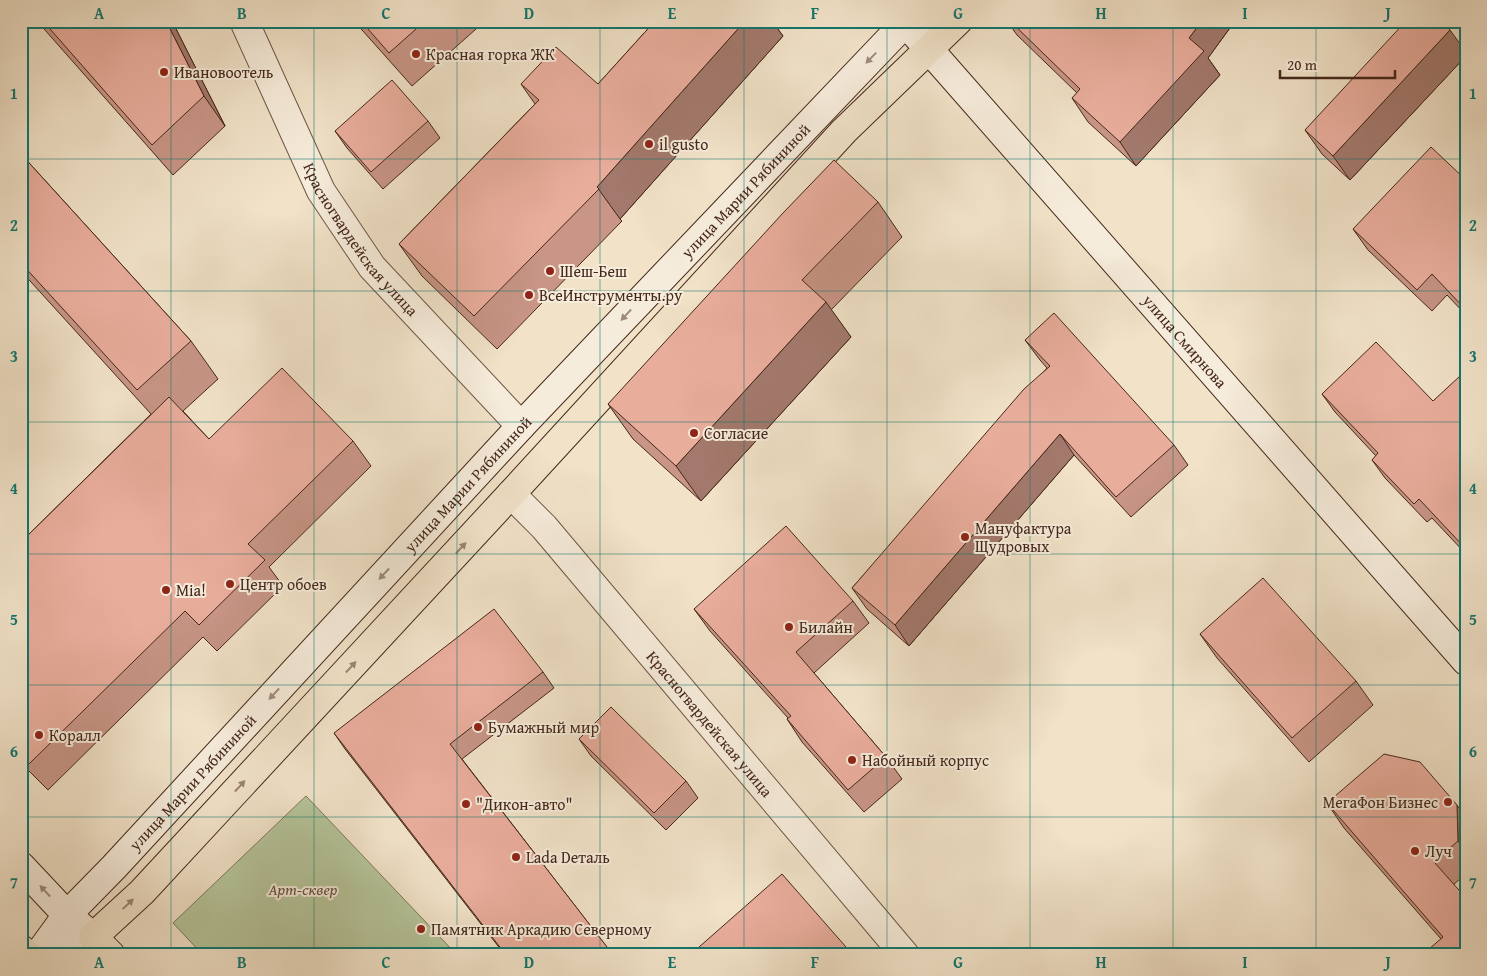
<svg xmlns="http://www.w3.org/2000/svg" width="1487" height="976" font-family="'Gentium Book Plus',serif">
<rect width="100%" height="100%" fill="#f1e2c8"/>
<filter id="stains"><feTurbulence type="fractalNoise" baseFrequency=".004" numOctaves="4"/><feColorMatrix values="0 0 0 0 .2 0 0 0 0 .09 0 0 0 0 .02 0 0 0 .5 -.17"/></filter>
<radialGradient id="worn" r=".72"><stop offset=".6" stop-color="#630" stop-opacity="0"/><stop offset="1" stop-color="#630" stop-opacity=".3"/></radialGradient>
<path fill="#b5c49a" stroke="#7d765a" d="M306,796L457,955H203L173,923Z"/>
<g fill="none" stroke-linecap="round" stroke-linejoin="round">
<defs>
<g id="street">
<path id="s1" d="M244,21L321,191L372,267L521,426"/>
<path id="s2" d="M511,494L544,527L905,955"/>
</g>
<g id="secondary">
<path id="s3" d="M904,21L1466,661"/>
<path d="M21,866L67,915L93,937L49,955"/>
<path id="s4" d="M38,955L67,915L114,867L521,426L905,23"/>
</g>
<path id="highway" d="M21,949L27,955
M111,955L93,937L142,892L511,494L844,131L958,21"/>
</defs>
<use href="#street" stroke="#705646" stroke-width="30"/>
<use href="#secondary" stroke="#45271a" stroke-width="30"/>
<use href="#highway" stroke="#45271a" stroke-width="30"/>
<use href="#street" stroke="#f6ecdb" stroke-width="28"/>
<use href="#secondary" stroke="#f6ecdb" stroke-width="28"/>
<use href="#highway" stroke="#f1e2c8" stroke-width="28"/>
</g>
<path fill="#c89586" stroke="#45271a" d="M37,21H172L225,126L173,175Z
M354,21H485L412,86Z
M655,21H772L783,36L620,219L622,221L497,349L422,276L399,244L535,104L521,84H598Z
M1007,21H1235L1208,58L1220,75L1136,166L1088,122L1072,98L1077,93L1017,35Z
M1466,52V56L1350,180L1322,154L1305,130Z
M428,121L440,138L383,189L347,148L335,131Z
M21,154L191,341L218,379L183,411L209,439L353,441L371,466L269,567L283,586L217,651L203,637L48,790L21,763V542L151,414L21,271Z
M1466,180V315L1447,295L1432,311L1368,250L1353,229Z
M878,202L902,237L831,310L851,337L701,501L633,439L608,404Z
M1025,340L1174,445L1188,465L1131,517L1074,455L909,646L867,609L852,588L1047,368L1040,360Z
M1466,382V554L1432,518L1427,522L1385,478L1372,460L1376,456L1335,412L1322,394L1433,401Z
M853,601L869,623L814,673L886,757L902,779L864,812L802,742L787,719L788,718L710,631L694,609Z
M1200,634L1356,681L1373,705L1309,762L1217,658Z
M543,672L554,688L462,759L613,955H505L345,749L334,733Z
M579,739L686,781L698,798L666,830L591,756Z
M1327,803L1466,818V874L1454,884L1466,955L1441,939L1344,828Z"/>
<path fill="#a3796d" stroke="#45271a" d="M166,21H172L225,126L204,96Z
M745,21H772L783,36L620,219L597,187Z
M1202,21H1235L1208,58L1220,75L1136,166L1120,142L1189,38Z
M1450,30L1466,52V56L1350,180L1333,156Z
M826,302L851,337L701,501L676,466Z
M1060,434L1074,455L909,646L895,625Z
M1457,805L1466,818V852L1458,841Z"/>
<path fill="#e9ad9c" stroke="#45271a" d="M43,21H166L204,96L152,145Z
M361,21H425L389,53Z
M655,21H745L597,187L599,189L474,316L399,244L539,100L521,84L556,47L598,84Z
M1010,21H1202L1189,38L1204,51L1120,142L1072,98L1080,89Z
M1406,21H1441L1450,30L1333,156L1305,130Z
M392,80L428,121L371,172L335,131Z
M1431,147L1466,180V310L1432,274L1417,290L1353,229Z
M21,154L191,341L137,390L21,263Z
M834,160L878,202L802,280L826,302L676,466L608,404L783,213Z
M1054,313L1174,445L1116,497L1060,434L895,625L852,588L1024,389L1050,366L1025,340Z
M1376,342L1433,401L1460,376L1466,382V549L1419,499L1414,504L1372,460L1378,453L1322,394Z
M282,368L353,441L248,544L265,560L199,625L185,611L29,764L21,755V615L23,614L21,612V542L169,397L209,439Z
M786,526L853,601L796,652L886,757L848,790L787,719L791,716L694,609Z
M1263,578L1356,681L1292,738L1200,634Z
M494,609L543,672L450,744L607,947L597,955H506L334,733Z
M611,707L686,781L654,813L579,739Z
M1384,754L1420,762L1457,805L1458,841L1434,862L1466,898V955H1422L1443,937L1327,803Z
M782,874L853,955H690Z"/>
<defs><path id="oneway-solid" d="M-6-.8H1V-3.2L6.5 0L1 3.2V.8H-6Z" transform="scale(1.25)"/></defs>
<g fill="#9e8a7a">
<use href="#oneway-solid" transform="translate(871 58) rotate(134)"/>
<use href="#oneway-solid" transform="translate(626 315) rotate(133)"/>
<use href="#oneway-solid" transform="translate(384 574) rotate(133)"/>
<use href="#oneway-solid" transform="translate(274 694) rotate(133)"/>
<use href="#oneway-solid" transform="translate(45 891) rotate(-133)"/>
</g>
<g fill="#9b8471">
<use href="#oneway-solid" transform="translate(461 548) rotate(-47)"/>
<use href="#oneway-solid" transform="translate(351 667) rotate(-47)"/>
<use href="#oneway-solid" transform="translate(240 786) rotate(-47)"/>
<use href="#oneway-solid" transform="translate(128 904) rotate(-43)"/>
</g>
<path fill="none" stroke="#0f766e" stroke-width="1" stroke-opacity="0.55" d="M171,21V955M314,21V955M457,21V955M600,21V955M744,21V955M887,21V955M1030,21V955M1173,21V955M1316,21V955M21,159H1466M21,291H1466M21,422H1466M21,554H1466M21,685H1466M21,817H1466"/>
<g fill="#8f2418" stroke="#f6ecdb" stroke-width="2">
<circle cx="416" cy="54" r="5"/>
<circle cx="164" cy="72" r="5"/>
<circle cx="649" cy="144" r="5"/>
<circle cx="550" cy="271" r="5"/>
<circle cx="529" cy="295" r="5"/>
<circle cx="694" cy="433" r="5"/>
<circle cx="965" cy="537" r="5"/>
<circle cx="230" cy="584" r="5"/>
<circle cx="166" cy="590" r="5"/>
<circle cx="789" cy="627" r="5"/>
<circle cx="478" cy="727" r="5"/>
<circle cx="39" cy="735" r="5"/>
<circle cx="852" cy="760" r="5"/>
<circle cx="1448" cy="802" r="5"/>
<circle cx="466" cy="804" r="5"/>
<circle cx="1415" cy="851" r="5"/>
<circle cx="516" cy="857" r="5"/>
<circle cx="421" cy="929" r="5"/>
</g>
<g text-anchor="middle" stroke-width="4" stroke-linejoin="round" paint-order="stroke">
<g font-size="16" fill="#45271a" stroke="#f6ecdb" text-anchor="start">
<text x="426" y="60">Красная горка ЖК</text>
<text x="174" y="78">Ивановоотель</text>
<text x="659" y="150">il gusto</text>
<text x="560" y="277">Шеш-Беш</text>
<text x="539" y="301">ВсеИнструменты.ру</text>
<text x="704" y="439">Согласие</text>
<text x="975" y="534">Мануфактура<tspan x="975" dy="18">Щудровых</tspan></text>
<text x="240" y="590">Центр обоев</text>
<text x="176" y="596">Mia!</text>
<text x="799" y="633">Билайн</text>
<text x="488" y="733">Бумажный мир</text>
<text x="49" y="741">Коралл</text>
<text x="862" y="766">Набойный корпус</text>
<text x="1438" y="808" text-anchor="end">МегаФон Бизнес</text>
<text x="476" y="810">"Дикон-авто"</text>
<text x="1425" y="857">Луч</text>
<text x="526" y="863">Lada Dеталь</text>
<text x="431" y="935">Памятник Аркадию Северному</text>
</g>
<g font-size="16" fill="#45271a" stroke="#f6ecdb">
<text dy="6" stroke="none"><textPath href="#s4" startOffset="1042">улица Марии Рябининой</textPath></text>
<text dy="6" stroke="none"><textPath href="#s1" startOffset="249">Красногвардейская улица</textPath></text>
<text dy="6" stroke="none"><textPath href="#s3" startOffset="426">улица Смирнова</textPath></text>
<text dy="6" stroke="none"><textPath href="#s4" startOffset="638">улица Марии Рябининой</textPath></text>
<text dy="6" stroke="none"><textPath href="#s2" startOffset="304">Красногвардейская улица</textPath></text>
<text dy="6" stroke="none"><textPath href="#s4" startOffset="232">улица Марии Рябининой</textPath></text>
</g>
<g font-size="16" font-style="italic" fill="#614e3a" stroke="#f6ecdb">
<text x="303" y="895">Арт-сквер</text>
</g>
</g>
<rect width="1487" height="976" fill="none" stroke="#f1e2c8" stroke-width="55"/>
<path d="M1280 70v8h115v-8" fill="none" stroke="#45271a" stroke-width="2.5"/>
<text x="1287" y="70" font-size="15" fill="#45271a" stroke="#f6ecdb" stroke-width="4" paint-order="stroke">20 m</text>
<rect x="28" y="28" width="1432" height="920" fill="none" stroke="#0f766e" stroke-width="2"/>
<g font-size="16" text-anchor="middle" font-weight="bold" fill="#0f766e">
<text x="99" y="19">A</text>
<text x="242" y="19">B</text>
<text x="386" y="19">C</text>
<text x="529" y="19">D</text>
<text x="672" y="19">E</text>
<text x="815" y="19">F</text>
<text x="958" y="19">G</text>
<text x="1101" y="19">H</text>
<text x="1245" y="19">I</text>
<text x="1388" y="19">J</text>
<text x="14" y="99">1</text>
<text x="1473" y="99">1</text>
<text x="14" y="231">2</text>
<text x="1473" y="231">2</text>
<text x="14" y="362">3</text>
<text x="1473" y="362">3</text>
<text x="14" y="494">4</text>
<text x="1473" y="494">4</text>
<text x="14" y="625">5</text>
<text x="1473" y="625">5</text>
<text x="14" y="757">6</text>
<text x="1473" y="757">6</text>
<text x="14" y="888">7</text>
<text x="1473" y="888">7</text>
<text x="99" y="968">A</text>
<text x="242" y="968">B</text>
<text x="386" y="968">C</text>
<text x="529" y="968">D</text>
<text x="672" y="968">E</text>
<text x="815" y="968">F</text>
<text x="958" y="968">G</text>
<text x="1101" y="968">H</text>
<text x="1245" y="968">I</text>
<text x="1388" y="968">J</text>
</g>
<rect width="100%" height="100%" filter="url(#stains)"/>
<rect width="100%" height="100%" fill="url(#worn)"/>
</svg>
